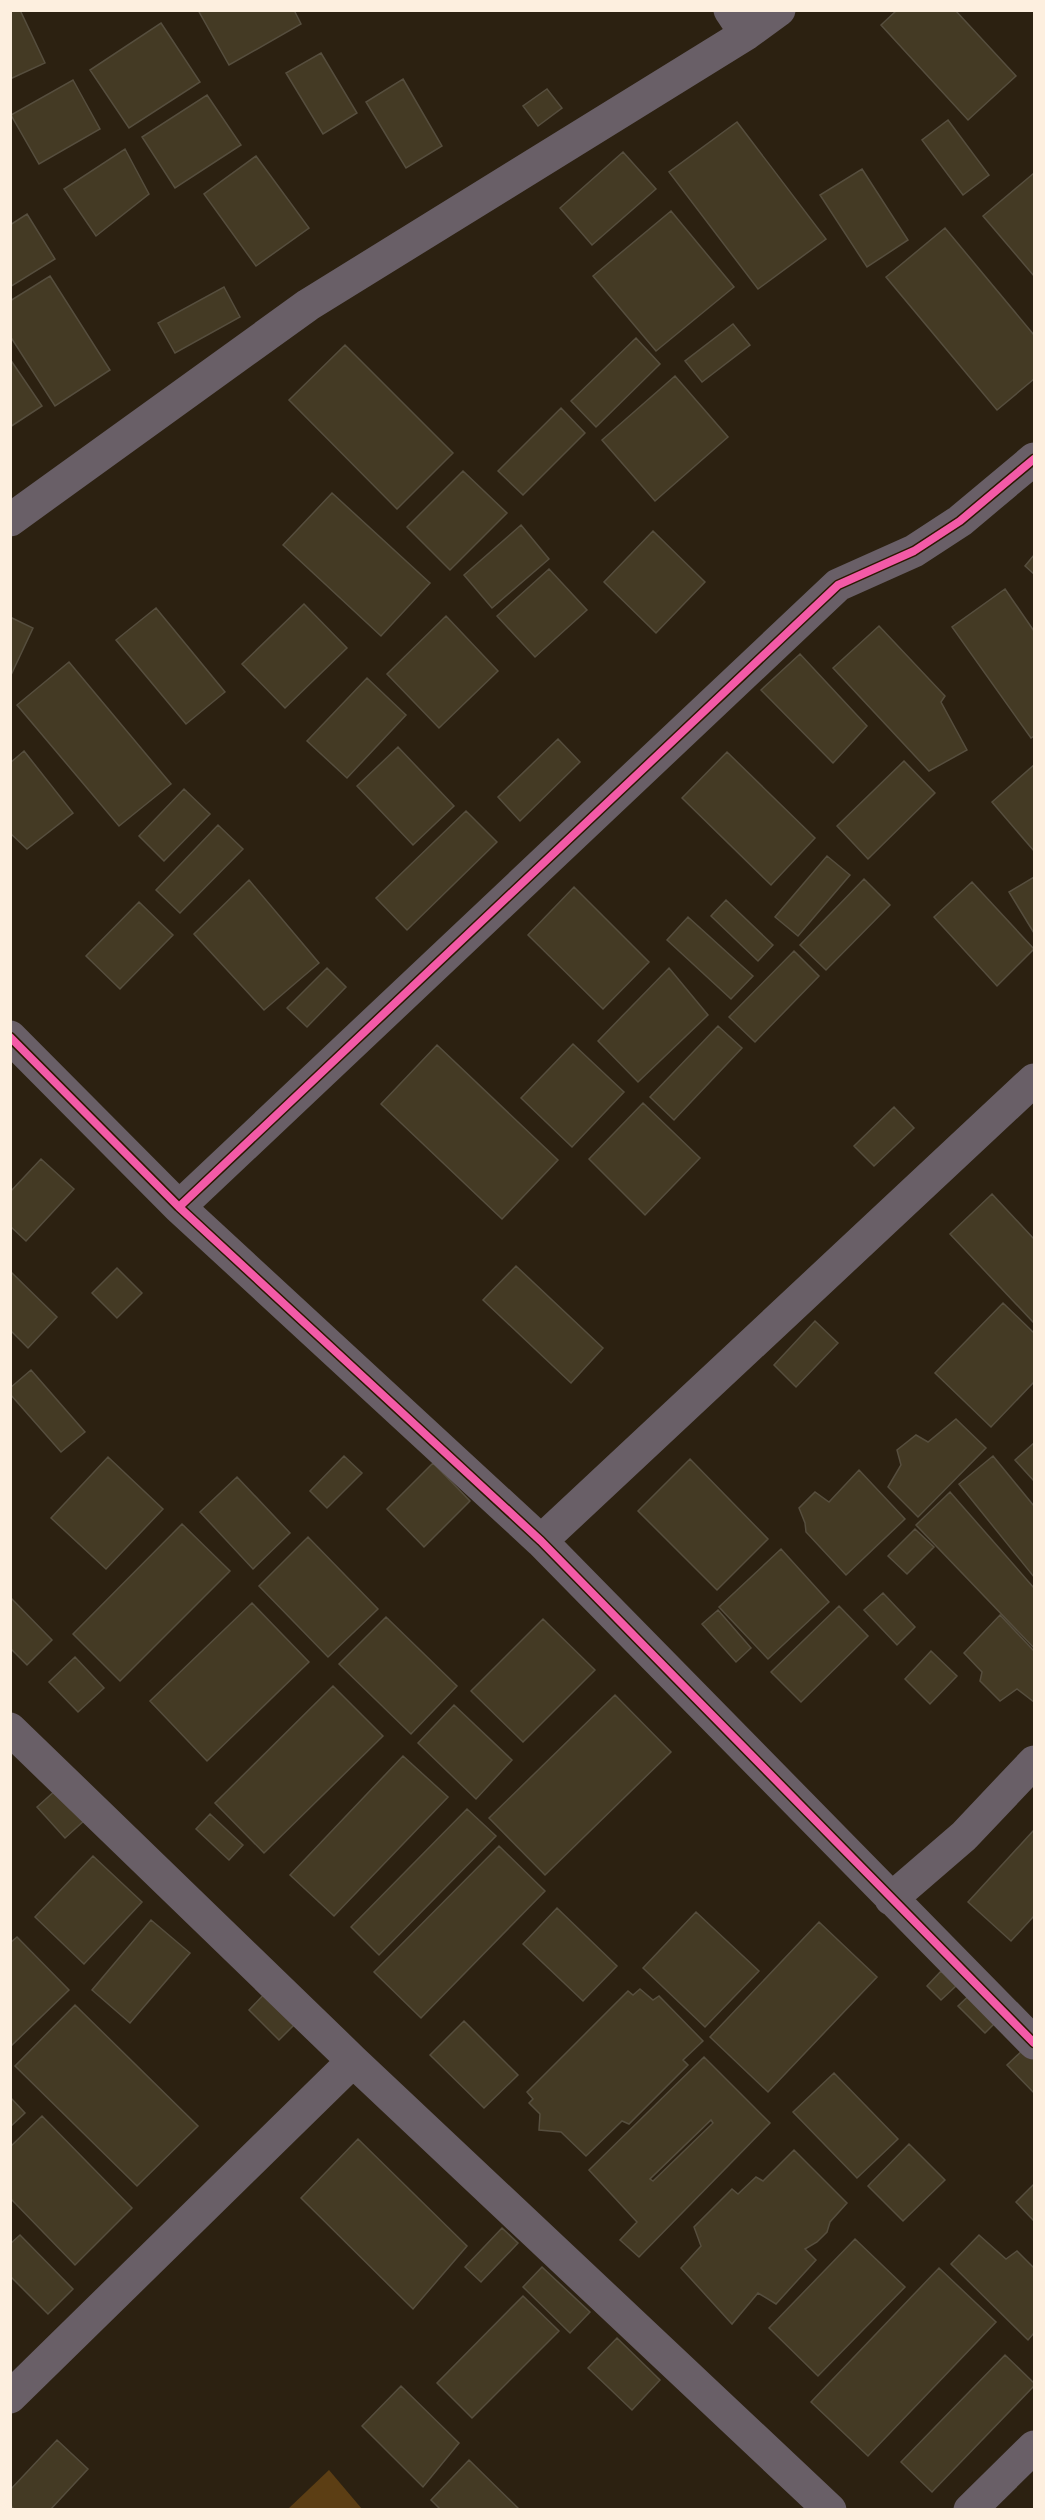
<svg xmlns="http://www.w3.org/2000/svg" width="1045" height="2520" font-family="Roboto,sans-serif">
<rect width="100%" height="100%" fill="#2c2111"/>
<path fill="#5c3e14" d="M329,2470L362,2509H288Z"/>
<path fill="#443a24" stroke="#564e3e" stroke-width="1.5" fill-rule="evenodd" d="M10,10H20L45,63L10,79Z
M198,10H294L301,24L229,65Z
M897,10H955L1016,76L968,120L881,25Z
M161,23L200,82L129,128L90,70Z
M321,53L357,113L323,134L286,73Z
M403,79L442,146L406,168L366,102Z
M73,80L100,129L39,164L11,115Z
M547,89L562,108L538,126L523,106Z
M207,95L241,145L175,188L142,137Z
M948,120L989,175L963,195L922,140Z
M737,122L826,239L758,289L669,172Z
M125,149L149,194L96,236L64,189Z
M623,152L656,189L592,245L560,208Z
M256,156L309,228L256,266L204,194Z
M862,169L908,240L867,267L820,195Z
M1034,173V276L983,216Z
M671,211L734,287L656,351L593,276Z
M27,214L55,259L10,287V225Z
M945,228L1034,335V379L997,410L886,277Z
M50,276L110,370L55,406L10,336V301Z
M224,287L240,317L175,353L158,323Z
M733,324L750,345L702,382L685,361Z
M636,338L660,364L596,427L571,401Z
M345,345L453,453L397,509L289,400Z
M10,359L42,406L10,427Z
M675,376L728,437L655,501L602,440Z
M561,408L585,433L523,495L498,471Z
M463,471L507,513L450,570L407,527Z
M332,493L430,583L381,636L283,545Z
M521,525L549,559L492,608L464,575Z
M653,531L705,582L656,633L604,582Z
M1034,555V574L1025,566Z
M549,569L587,610L535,657L497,616Z
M1005,589L1034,631V736L1031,738L952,627Z
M304,604L347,648L285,708L242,664Z
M156,608L225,692L186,724L116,640Z
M446,616L498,671L439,728L387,674Z
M10,617L33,628L11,675H10Z
M879,626L945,696L941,702L967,750L929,771L833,668Z
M800,654L867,726L833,763L761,690Z
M69,662L171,784L119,826L17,705Z
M367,678L406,715L347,778L307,741Z
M558,739L580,762L520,821L498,797Z
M398,747L454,806L413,845L357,786Z
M24,751L73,813L27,849L10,833V763Z
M727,752L815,838L771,885L682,798Z
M904,761L935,793L868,859L837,826Z
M1034,765V851L992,802Z
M184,789L210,814L164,861L139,836Z
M466,811L497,842L407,930L376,898Z
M218,825L243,849L180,913L156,890Z
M827,856L850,875L798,936L775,917Z
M1034,877V933L1009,892Z
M864,879L890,905L826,970L800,945Z
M249,880L319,963L264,1010L194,934Z
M972,882L1034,949L997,986L934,917Z
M574,887L649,962L603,1009L528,935Z
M726,900L773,945L758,961L711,916Z
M139,902L173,935L120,989L86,956Z
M688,917L753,976L731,999L667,940Z
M794,951L819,976L755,1042L729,1017Z
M327,968L346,987L307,1027L287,1008Z
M669,968L708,1015L638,1082L598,1041Z
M718,1026L742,1048L674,1120L650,1097Z
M573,1044L624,1092L572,1147L521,1098Z
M437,1045L558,1160L502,1219L381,1104Z
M643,1103L700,1158L645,1215L589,1159Z
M894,1107L914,1128L874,1166L854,1146Z
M41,1159L74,1189L26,1241L10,1226V1192Z
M992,1194L1034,1239V1323L950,1234Z
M516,1266L603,1348L571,1383L483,1300Z
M117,1268L142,1293L117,1318L92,1293Z
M10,1271L57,1317L28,1348L10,1330Z
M1003,1303L1034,1333V1382L991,1427L935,1373Z
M815,1321L838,1343L796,1387L774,1365Z
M31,1370L85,1432L61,1452L10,1394V1388Z
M956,1419L986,1448L918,1517L888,1487L901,1465L897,1450L916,1435L928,1442Z
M1034,1443V1481L1015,1460Z
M344,1456L362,1473L327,1508L310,1491Z
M993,1456L1034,1506V1577L959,1484Z
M108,1457L163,1509L106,1569L51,1518Z
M690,1459L768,1539L717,1590L638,1511Z
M433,1463L470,1501L424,1547L387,1509Z
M859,1470L905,1519L846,1575L806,1532L805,1523L799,1508L815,1492L829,1502Z
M237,1477L290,1533L253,1569L200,1512Z
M950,1492L1034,1588V1648L916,1525Z
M182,1524L230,1571L120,1681L73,1634Z
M915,1529L934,1547L907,1574L888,1556Z
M308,1537L378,1609L328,1657L259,1586Z
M781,1549L829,1602L768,1659L719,1607Z
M883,1593L915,1627L897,1645L864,1610Z
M10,1597L52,1640L27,1665L10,1648Z
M252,1603L309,1662L207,1761L150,1701Z
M839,1606L868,1636L801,1702L771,1672Z
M718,1610L751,1648L736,1662L702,1624Z
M1000,1615L1034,1651V1702L1017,1689L1000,1701L980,1681L982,1672L964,1653Z
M386,1617L457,1686L411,1734L339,1664Z
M543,1619L595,1670L523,1742L471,1691Z
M931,1651L957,1676L930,1704L905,1679Z
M75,1657L104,1688L78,1712L49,1682Z
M333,1686L383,1736L264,1853L215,1803Z
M615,1695L671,1752L545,1875L489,1818Z
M454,1705L512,1760L476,1799L418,1743Z
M403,1756L448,1797L334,1916L290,1875Z
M57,1789L86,1819L65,1838L37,1807Z
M467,1809L496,1836L379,1955L351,1927Z
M210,1814L243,1845L229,1860L196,1829Z
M1034,1830V1916L1011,1941L968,1902Z
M499,1846L545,1891L421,2018L374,1972Z
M93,1856L142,1902L84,1964L35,1917Z
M557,1908L617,1966L583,2001L523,1944Z
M696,1912L759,1971L705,2027L643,1968Z
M151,1920L190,1953L130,2023L92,1990Z
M819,1922L877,1977L768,2092L710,2037Z
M17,1937L69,1990L10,2047V1943Z
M941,1971L956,1986L941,2000L927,1986Z
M269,1989L300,2019L279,2040L249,2010Z
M640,1989L653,2000L659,1996L703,2041L683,2060L688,2065L629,2124L622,2121L586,2156L561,2132L539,2130L540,2114L529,2103L533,2099L527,2092L628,1991L633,1995Z
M976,1989L1002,2016L985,2033L958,2006Z
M75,2005L198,2126L137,2186L15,2066Z
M464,2021L518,2075L484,2108L430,2055Z
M1026,2047L1034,2055V2093L1007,2065Z
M704,2057L770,2123L639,2257L620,2240L637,2222L589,2170ZM711,2120L713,2123L653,2181L650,2179Z
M834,2073L898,2139L857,2178L793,2112Z
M10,2097L25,2113L10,2127Z
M42,2116L132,2208L75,2265L10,2198V2147Z
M358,2139L467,2246L413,2309L301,2198Z
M909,2144L945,2180L903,2221L868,2186Z
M794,2150L847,2203L830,2222L827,2232L817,2242L805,2249L816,2260L776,2304L758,2293L732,2324L681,2268L701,2246L694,2227L732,2189L738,2194L756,2177L763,2181Z
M1034,2184V2221L1016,2202Z
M502,2228L518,2243L481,2282L465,2267Z
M20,2235L73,2289L48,2314L10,2276V2244Z
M979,2235L1006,2259L1017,2251L1034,2268V2333L1028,2340L951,2264Z
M855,2239L905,2287L818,2376L769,2328Z
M542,2267L590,2312L570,2333L523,2287Z
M939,2268L996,2322L868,2456L811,2402Z
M523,2296L559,2331L472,2418L437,2383Z
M617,2338L660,2380L632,2410L588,2368Z
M1005,2355L1034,2383V2386L932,2492L901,2462Z
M401,2386L459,2443L423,2487L362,2426Z
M57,2440L88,2469L50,2510H15L10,2505V2490Z
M469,2460L520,2510H441L431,2500Z"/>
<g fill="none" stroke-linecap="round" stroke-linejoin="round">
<path stroke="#695f67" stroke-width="33" d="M730,10L746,34
M10,520L308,305L746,34L779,10
M10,1037L179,1207L541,1541L1034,2043
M179,1207L838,585L914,551L960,521L1034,459
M541,1541L1034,1080
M10,1729L353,2061L830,2510
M891,1899L964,1836L1034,1762
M10,2397L353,2061
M970,2510L1034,2447"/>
<defs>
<path id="cycleway" d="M10,1037L179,1207L541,1541L1034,2043
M179,1207L838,585L914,551L960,521L1034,459"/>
</defs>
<use href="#cycleway" stroke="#2c1800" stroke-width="11"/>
<use href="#cycleway" stroke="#f35aa7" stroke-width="8"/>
</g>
<rect width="1045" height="2520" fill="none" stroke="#fdefdf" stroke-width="24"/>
</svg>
